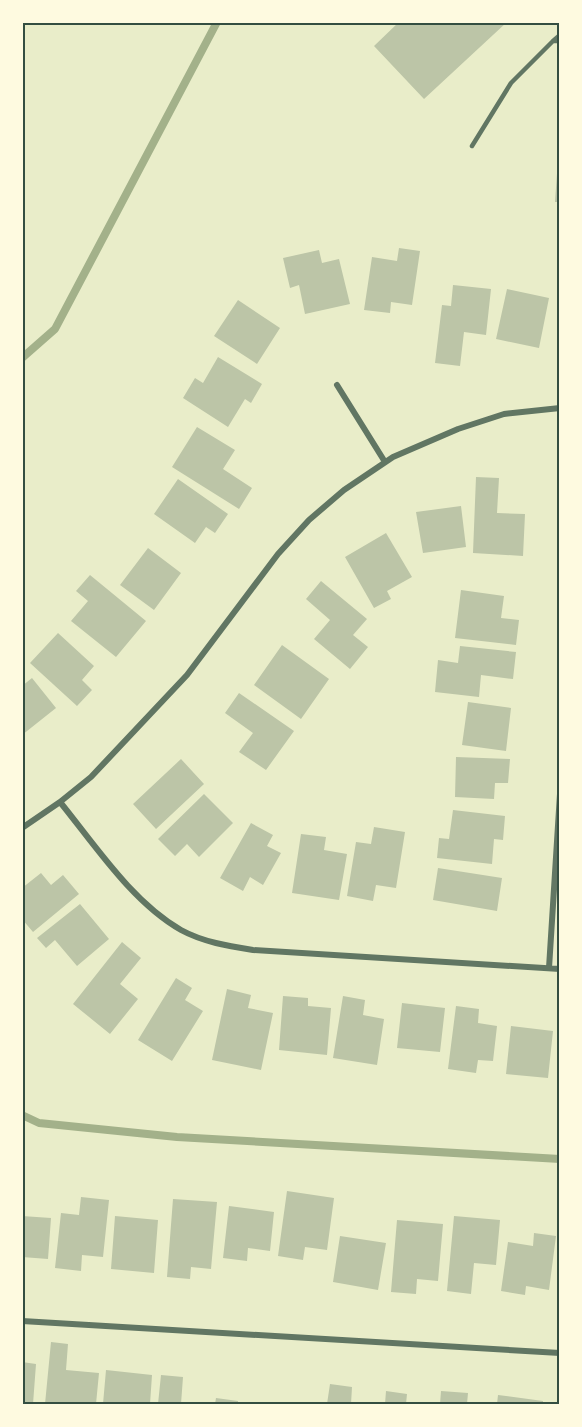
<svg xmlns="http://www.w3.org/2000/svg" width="582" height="1427" font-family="'Noto Serif',serif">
<rect width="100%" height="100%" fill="#e9edc9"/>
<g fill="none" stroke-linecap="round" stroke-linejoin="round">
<path stroke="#a3b18a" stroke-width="8" d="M22,358L55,329L217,22
M22,1115L39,1123L177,1137L560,1159"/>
</g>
<path fill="#bcc5a7" d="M399,22H507L424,99L374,46Z
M558,159H560V202H555Z
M399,248L420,251L412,305L391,302L390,313L364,310L372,257L397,261Z
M319,250L322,263L339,259L350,304L305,314L299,285L290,288L283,258Z
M453,285L491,289L486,335L464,332L460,366L435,363L442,305L451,306Z
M507,289L549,298L539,348L496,339Z
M238,300L280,328L257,364L214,336Z
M218,357L262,384L251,403L245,399L228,427L183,398L195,378L203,383Z
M197,427L235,450L223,469L252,488L239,509L172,467Z
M476,477L499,478L497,513L525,514L523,556L473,553Z
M178,479L228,514L215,533L206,527L195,543L154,514Z
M461,506L466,547L423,553L416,512Z
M386,533L412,577L387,591L391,599L374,608L345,557Z
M148,548L181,573L154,610L120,585Z
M90,575L146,621L116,657L71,621L88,601L76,591Z
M321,581L367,619L353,635L368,647L350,669L314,639L330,620L306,599Z
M461,590L504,596L501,618L519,620L516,645L455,638Z
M58,633L94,666L82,680L92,690L77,706L30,663Z
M282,645L329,679L301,719L254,685Z
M460,646L516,652L513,679L481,675L479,697L435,692L438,660L458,663Z
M32,678L56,708L22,735V686Z
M239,693L294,731L266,770L239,752L253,733L225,713Z
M468,702L511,708L506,751L462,745Z
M456,757L510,759L508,783H495L494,799L455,797Z
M181,759L204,784L156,829L133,804Z
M204,794L233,823L199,857L187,844L175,856L158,839Z
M453,810L505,816L503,840L494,839L492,864L437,858L439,838L449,839Z
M251,823L273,835L267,846L281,853L263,885L250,877L243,891L220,878Z
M374,827L405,832L396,888L376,885L373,901L347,896L356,842L371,844Z
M301,834L326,837L324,850L347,854L339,900L292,893Z
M438,868L502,878L497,911L433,900Z
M41,873L51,885L63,875L79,894L33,932L22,919V888Z
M80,904L109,939L77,966L55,940L46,948L37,938Z
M122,942L141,958L120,984L138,999L110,1034L73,1004Z
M176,978L192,988L185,1000L203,1011L172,1061L138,1040Z
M227,989L251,995L248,1008L273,1013L261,1070L212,1060Z
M283,996L308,998V1006L331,1008L327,1055L279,1050Z
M343,996L365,1000L363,1015L384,1019L377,1065L333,1058Z
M402,1003L445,1008L440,1052L397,1048Z
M456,1006L479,1009L478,1023L497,1026L493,1061L478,1060L476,1073L448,1069Z
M511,1026L553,1031L548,1078L506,1074Z
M287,1191L334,1198L327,1250L305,1247L303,1260L278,1256Z
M81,1197L109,1200L103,1257L82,1255L81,1271L55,1268L61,1213L79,1215Z
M173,1199L217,1202L211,1269L191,1267L190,1279L167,1277Z
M229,1206L274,1212L270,1251L248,1248L247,1261L223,1258Z
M22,1216L51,1218L48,1259L22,1257Z
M115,1216L158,1220L154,1273L111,1269Z
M454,1216L500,1220L496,1265L474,1263L471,1294L447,1291Z
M397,1220L443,1224L438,1281L417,1279L416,1294L391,1292Z
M534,1233L556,1236L549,1290L526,1286L525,1295L501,1291L508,1242L533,1246Z
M340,1236L386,1243L378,1290L333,1282Z
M51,1342L68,1344L66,1370L99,1373L96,1404H45Z
M22,1362L36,1364L33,1404H22Z
M106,1370L152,1375L150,1404H103Z
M161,1375L183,1377L181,1404H158Z
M330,1384L352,1387L351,1404H327Z
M386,1391L407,1394L406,1404H385Z
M441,1391L468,1393L467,1404H440Z
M498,1395L543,1401V1404H497Z
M216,1398L238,1401V1404H215Z"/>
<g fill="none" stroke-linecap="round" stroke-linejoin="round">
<path stroke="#617663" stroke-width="4.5" d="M560,35L553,41H560
M472,146L511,83L553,41"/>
<path stroke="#617663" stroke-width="6" d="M337,385L385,462
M60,802C95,845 132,902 181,930C203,942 228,946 253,950L560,969
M22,828L60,802L91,777L187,675L278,554L309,520L344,490L393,457L458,429L504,414L560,408
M549,968L560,794
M22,1321L560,1353"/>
</g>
<rect width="582" height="1427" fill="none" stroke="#fefae0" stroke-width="48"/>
<rect x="24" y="24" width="534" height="1379" fill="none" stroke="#344e41" stroke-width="2"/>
</svg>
